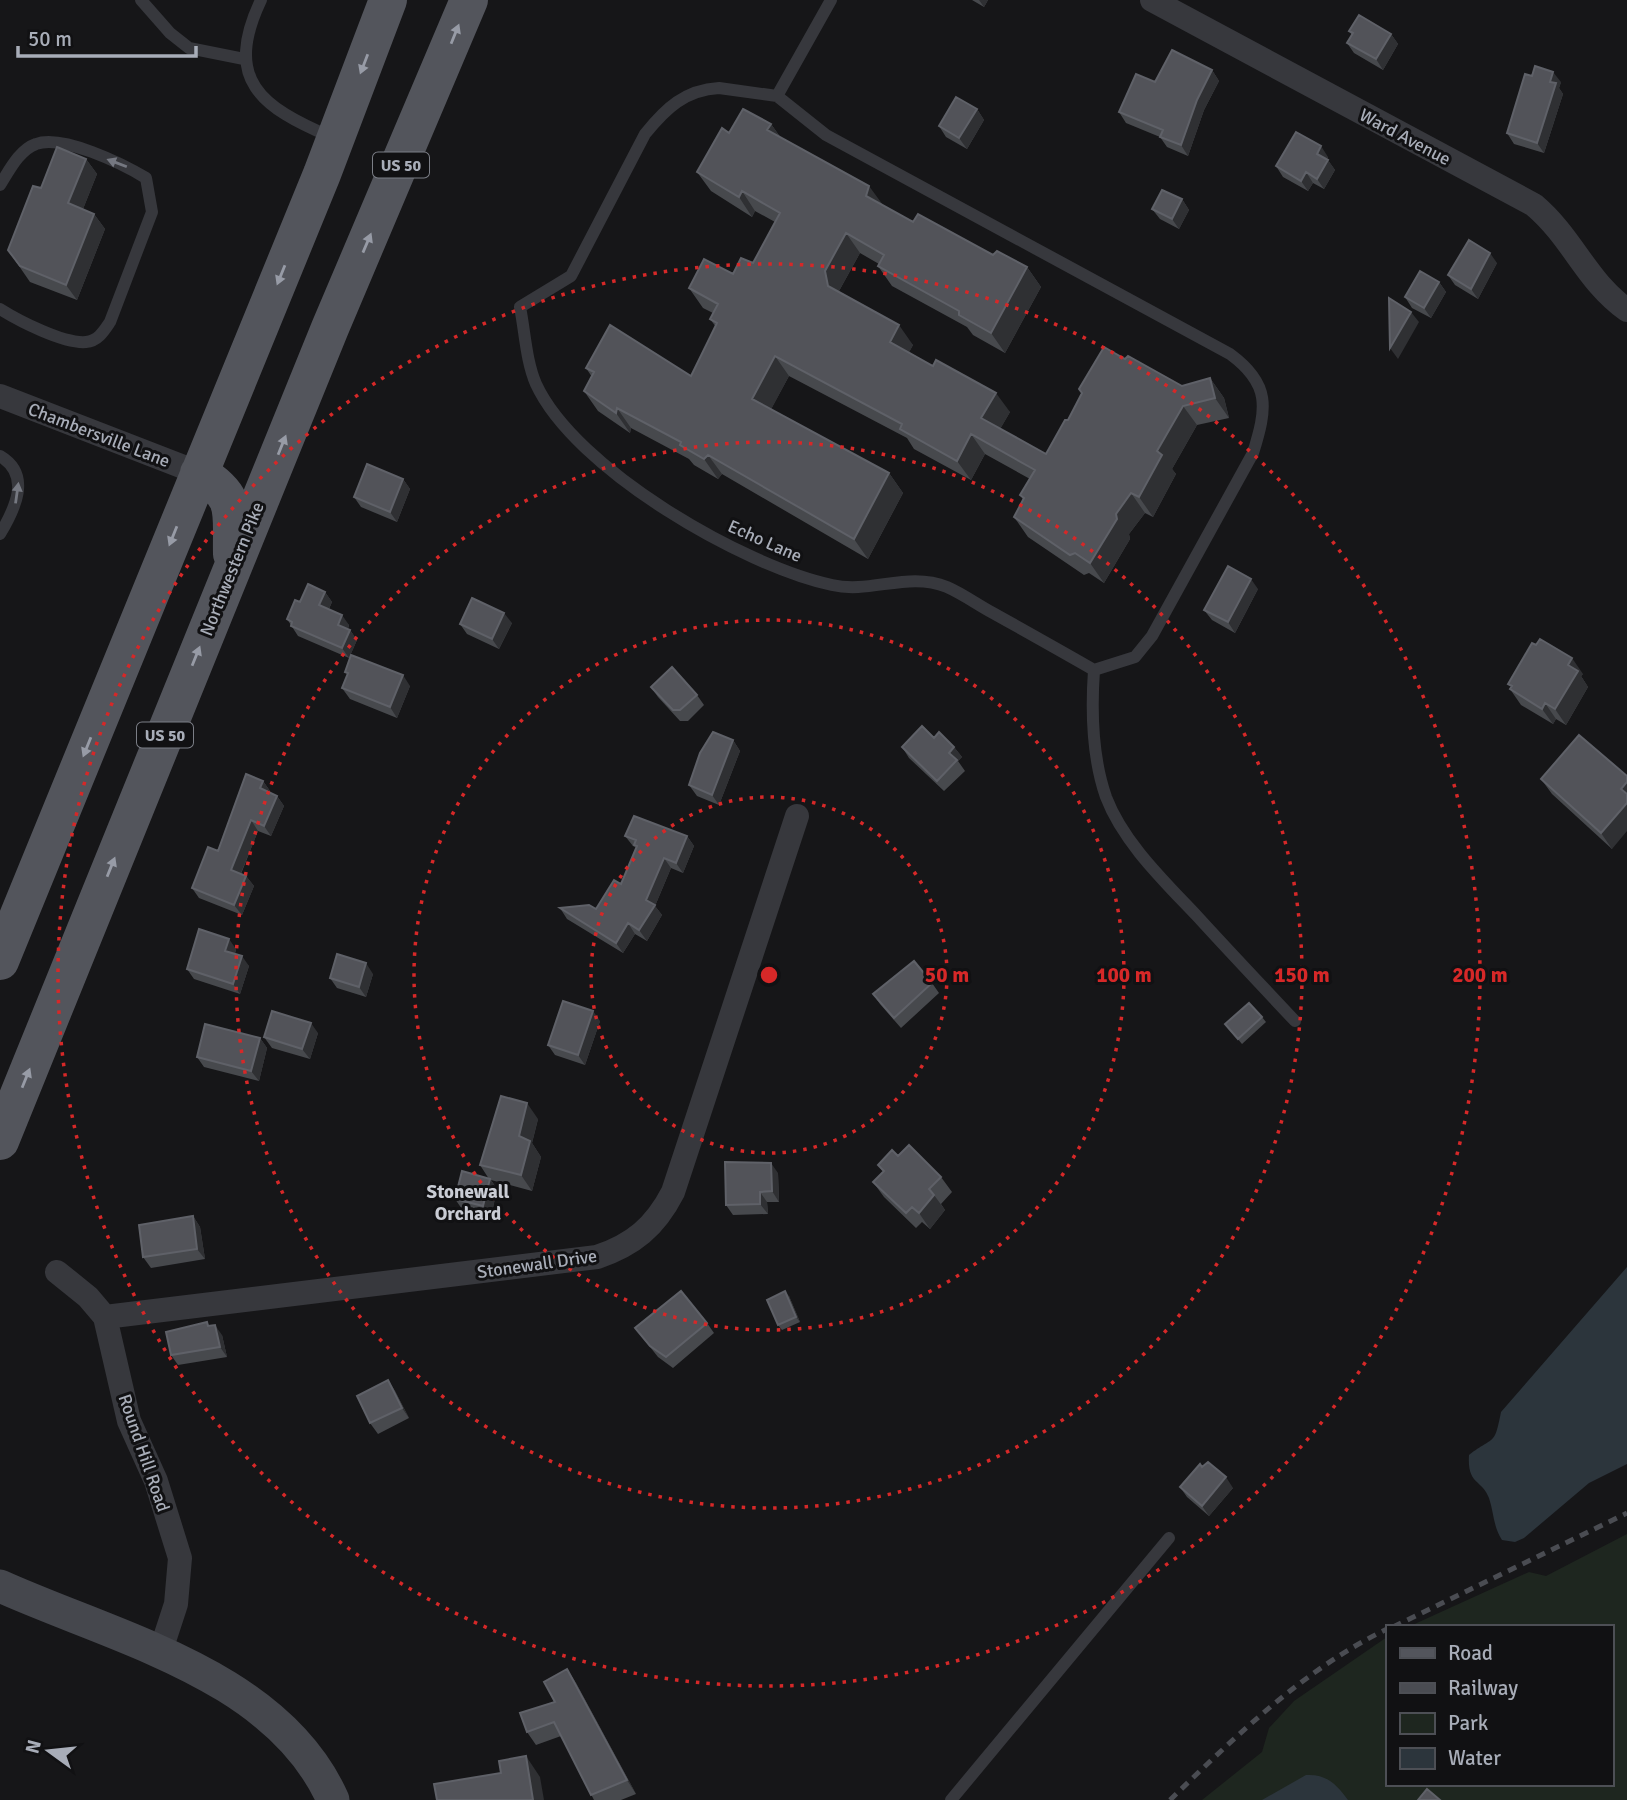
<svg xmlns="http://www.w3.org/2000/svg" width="1627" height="1800" font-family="Signika,sans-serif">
<rect width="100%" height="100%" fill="#161618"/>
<path fill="#1e261f" d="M1627,1534V1800H1202L1262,1752L1269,1728L1294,1701L1387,1637V1784H1611V1627H1408L1529,1572L1546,1576Z"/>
<path fill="#2c353c" d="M1627,1267V1464L1589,1483L1524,1538L1515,1542L1502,1540C1493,1526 1494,1513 1489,1498C1482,1479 1467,1485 1469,1455C1495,1435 1494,1447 1501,1412Z
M1306,1775C1327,1774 1336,1784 1348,1800H1262Z"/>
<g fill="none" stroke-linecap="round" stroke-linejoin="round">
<path stroke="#37383d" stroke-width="12" d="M141,0L170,33L189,48L244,59
M261,0C223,80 261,107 331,137
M719,88L777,96L826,135L1230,354C1271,384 1267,408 1253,453L1152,636L1135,657L1094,670C1061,651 1027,632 993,613C978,605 963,594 947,587C908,571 871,594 832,585C743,566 575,469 536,384C526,361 525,332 520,307L571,276L645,134C666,108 685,90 719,88Z
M777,96L831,0
M0,185C9,171 19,150 36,144C62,134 123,164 146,178L152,212L110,322C104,331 98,341 86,342C64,344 19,321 0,309
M0,456C32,475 15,509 0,534
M1094,670C1091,713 1092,757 1106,797C1123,842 1164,881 1197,916C1229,951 1262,986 1295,1021
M951,1800L1169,1538"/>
<path stroke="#37383d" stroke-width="24" d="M1152,0L1534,205C1573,238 1586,281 1627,310
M0,396L199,473
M57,1272L88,1297L105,1317L129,1421L156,1481L180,1558L176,1604L160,1653
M105,1317L597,1257C633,1245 655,1227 673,1192L797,816"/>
<path stroke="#45474d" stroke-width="33" d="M0,1586C115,1638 278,1675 333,1800"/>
<path stroke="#53555c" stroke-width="38" d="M199,473C239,497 231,511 232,554
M0,961L322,174L388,0
M0,1141L330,328L469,0"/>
<path stroke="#4a4c52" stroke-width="5" stroke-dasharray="9 7" stroke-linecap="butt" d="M1393,1627L1627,1513
M1170,1800C1236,1736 1304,1669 1387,1629"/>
</g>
<path fill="#47494d" d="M972,0H988L984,7Z
M1349,31L1391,34L1398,44L1383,70L1354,53L1347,43L1352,35Z
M1212,70L1219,81L1204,110L1188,156L1167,147L1160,137L1126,123L1119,112L1155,82Z
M1561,82L1559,88L1563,94L1544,153L1514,144L1507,133Z
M977,109L984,120L967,149L946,137L939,126Z
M771,124L781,138L883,205L913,222L993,255L1027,267L1041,287L1005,353L973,335L967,327L892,286L878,266L879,264L860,253L839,291L840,293L913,345L909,352L1010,412L1000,429L1046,454L1068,420L1125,359L1182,386L1210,378L1224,398L1229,418L1197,425L1172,469L1176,474L1153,517L1145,513L1129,534L1130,539L1104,583L1089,573L1084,575L1028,537L1014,517L1023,499L1020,495L1030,479L985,454L971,480L914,449L907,438L789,376L771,409L889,473L903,493L868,559L722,474L718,479L694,465L689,459L631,428L630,433L598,411L584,391L592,377L586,368L691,376L716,327L710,319L713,313L703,308L689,288L733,274L753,263L775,222L755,211L752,217L711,191L697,172L729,133Z
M1328,157L1327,159L1335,170L1324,189L1313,183L1308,191L1283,177L1276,166Z
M86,159L97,174L83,209L94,214L105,229L77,300L30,282L8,250L41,188Z
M1182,199L1189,210L1179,229L1160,219L1152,209Z
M1497,263L1478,299L1455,285L1448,275Z
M1439,282L1446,292L1431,318L1412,308L1405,297Z
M403,479L410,489L397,522L361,507L354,497Z
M1258,589L1235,633L1212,620L1204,610Z
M325,592L332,602L329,609L349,625L348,629L350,630L357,640L349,658L298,636L287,619L300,602Z
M512,623L499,649L467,634L460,624Z
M345,672L410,686L397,718L350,699L342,688L348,675Z
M1583,674L1581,676L1588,687L1566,725L1556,719L1553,724L1521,705L1510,689L1511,687L1508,684Z
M651,687L697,695L704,705L688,721H680L658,697Z
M934,738L954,747L962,757L958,761L965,771L944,791L909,758L902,747Z
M733,740L740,751L719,805L697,796L689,785Z
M1627,776L1612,849L1552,794L1541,779Z
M263,781L270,791V792L277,796L284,806L271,836L258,831L241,874L246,876L254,886L242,915L199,898L192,888Z
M625,836H687L694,846L683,873L671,868L655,906L662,915L647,941L635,934L623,953L567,919L560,908L596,909L621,884L637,848L633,846Z
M236,949L235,954L249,966L240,994L194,979L187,969Z
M373,974L366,997L337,988L330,978Z
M932,983L939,993L901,1028L880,1004L873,994Z
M1262,1017L1266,1022L1242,1044L1225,1024Z
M600,1021L585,1065L555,1055L548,1045Z
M318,1033L310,1059L272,1048L264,1037Z
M260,1038L267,1048L259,1081L204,1067L197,1057Z
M538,1119L532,1143L541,1157L532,1191L491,1180L497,1189L491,1217L462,1209L455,1199L489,1179L480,1165Z
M898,1156L941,1177L952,1192L941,1204L945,1210L930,1229L922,1222L916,1228L884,1197L873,1182L883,1172L878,1165Z
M778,1173L779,1202H767L768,1214L733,1215L726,1205Z
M193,1216L200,1227L205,1259L151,1268L143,1257Z
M789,1296L800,1322L782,1330L778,1325Z
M707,1323L714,1333L673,1368L658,1357L635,1328Z
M222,1335L227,1357L178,1365L171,1355Z
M388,1380L395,1391L409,1418L378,1434L370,1423Z
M1180,1487L1233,1488L1209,1516L1187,1497Z
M567,1669L576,1683L636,1794L621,1800H594L561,1736L536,1745L527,1732L555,1702Z"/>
<path fill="#2f3033" d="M979,0H988L984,7Z
M1391,34L1398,44L1383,70L1376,59Z
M1212,70L1219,81L1204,110L1188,156L1181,145L1197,100Z
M1553,72L1561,82L1559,88L1563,94L1544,153L1537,143Z
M977,109L984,120L967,149L959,138Z
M771,124L785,144L767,130Z
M1321,146L1328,157L1324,164L1317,154Z
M86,159L97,174L79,219L68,203Z
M1328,160L1335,170L1324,189L1317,179Z
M1306,172L1313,183L1308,191L1301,181Z
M869,186L883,205L866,196Z
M742,191L755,211L752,217L739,197Z
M1182,199L1189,210L1179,229L1172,219Z
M94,214L105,229L77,300L66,285Z
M846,233L860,253L839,291L842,306L828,286L825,271Z
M1490,253L1497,263L1478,299L1471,289Z
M1027,267L1041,287L1005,353L991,333Z
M1439,282L1446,292L1431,318L1424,308Z
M1411,312L1419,322L1398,359L1390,348Z
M899,325L913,345L904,362L890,342Z
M775,356L789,376L766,419L752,399Z
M1210,378L1224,398L1229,418L1215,398Z
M996,393L1010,412L995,438L981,418Z
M1183,406L1197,425L1172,469L1176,474L1153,517L1139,497L1157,451Z
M617,408L631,428L630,433L616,413Z
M971,434L985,454L971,480L957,461Z
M708,455L722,474L718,479L704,459Z
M889,473L903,493L868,559L854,539Z
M403,479L410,489L397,522L390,512Z
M1131,493L1145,513L1129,534L1130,539L1104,583L1090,563L1116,514Z
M1251,579L1258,589L1235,633L1228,622Z
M325,592L332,602L326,615L319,605Z
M504,613L512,623L499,649L492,639Z
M342,615L349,625L345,635L338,625Z
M350,630L357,640L349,658L342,648Z
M1572,658L1583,674L1581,676L1588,687L1566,725L1555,709L1568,665Z
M403,675L410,686L397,718L390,707Z
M1545,703L1556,719L1553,724L1542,709Z
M733,740L740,751L719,805L712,795Z
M954,747L962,757L958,761L949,753Z
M263,781L270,791L267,798L260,788Z
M1627,782V797L1621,789Z
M277,796L284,806L271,836L264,826Z
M1627,803V831L1612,849L1601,833Z
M251,820L258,831L238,880L231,870Z
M687,836L694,846L683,873L676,863Z
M664,858L671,868L655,906L662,915L647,941L639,930L646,900Z
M246,876L254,886L242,915L234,905Z
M628,923L635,934L623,953L616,943Z
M229,939L236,949L233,961L225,951Z
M242,956L249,966L240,994L233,984Z
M366,963L373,974L366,997L359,987Z
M593,1011L600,1021L585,1065L578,1055Z
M311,1023L318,1033L310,1059L302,1049Z
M260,1038L267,1048L259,1081L251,1071Z
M527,1103L538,1119L532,1143L541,1157L532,1191L521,1175L519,1136Z
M771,1163L778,1173L779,1202L772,1191Z
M490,1179L497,1189L491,1217L483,1206Z
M760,1192L767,1202L768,1214L760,1204Z
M934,1195L945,1210L930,1229L919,1213Z
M193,1216L200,1227L205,1259L197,1249Z
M785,1291L789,1296L800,1322L796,1317Z
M215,1325L222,1335L227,1357L220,1347Z
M388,1380L395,1391L409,1418L402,1408Z
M1226,1477L1233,1488L1209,1516L1202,1506Z
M567,1669L576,1683L636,1794L627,1780Z
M526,1756L540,1777L544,1800H533Z"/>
<path fill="#525359" stroke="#5f6168" stroke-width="2" d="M1359,15L1391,34L1376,59L1347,43L1353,33L1349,31Z
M1172,50L1212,70L1197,100L1181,145L1160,137L1163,130L1119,112L1136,74L1155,82Z
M1535,66L1553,72L1550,82L1556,83L1537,143L1507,133L1525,74L1532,76Z
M956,97L977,109L959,138L939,126Z
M743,109L771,124L767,130L869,186L866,196L913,222L918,214L993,255L997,251L1027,267L991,333L959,315V311L878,266L884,255L846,233L825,271L828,286L899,325L890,342L933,366L936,360L996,393L981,418L1046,454L1065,420H1068L1082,393L1079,389L1104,347L1125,359L1128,356L1182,386L1210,378L1215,398L1183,406L1157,451L1162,455L1139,497L1131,493L1116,514L1117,519L1090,563L1075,553L1070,555L1014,517L1024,498L1020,495L1035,470L971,434L957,461L900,429L902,424L775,356L752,399L889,473L854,539L708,455L704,459L680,445L681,442L617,408L616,413L584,391L594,372L586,368L610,325L691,376L717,323L710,319L718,304L689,288L704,259L733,274L741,258L753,263L780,213L742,191L739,197L697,172L722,128L729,133Z
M1296,132L1321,146L1317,154L1328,160L1317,179L1306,172L1301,181L1276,166Z
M57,147L86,159L68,203L94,214L66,285L20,266L8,250L33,186L41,188Z
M1162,190L1182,199L1172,219L1152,209Z
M1469,240L1490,253L1471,289L1448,275Z
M1420,271L1439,282L1424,308L1405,297Z
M1389,298L1411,312L1390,348Z
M367,464L403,479L390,512L354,497Z
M1228,566L1251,579L1228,622L1204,610Z
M308,584L325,592L319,605L342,615L338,625L350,630L342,648L291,626L292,622L287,619L295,600L300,602Z
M472,598L504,613L492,639L460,624Z
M1540,639L1572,658L1568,665L1578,671L1555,709L1545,703L1542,709L1510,689L1512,686L1508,684L1532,643L1536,645Z
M351,655L403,675L390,707L342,688L348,673L345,672Z
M672,667L697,695L680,710H673L651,687Z
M922,726L934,738L939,732L954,747L949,753L957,760L937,781L902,747Z
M713,732L733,740L712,795L689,785L700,753Z
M1579,735L1627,776V782L1621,789L1627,794V803L1601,833L1541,779Z
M246,774L263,781L260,788L277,796L264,826L251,820L231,870L246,876L234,905L192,888L208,847L218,851Z
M634,816L687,836L676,863L664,858L646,900L655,905L639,930L628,923L616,943L560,908L589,905L596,909L614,880L621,884L637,846L634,845L636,840L625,836Z
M199,929L229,939L225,951L242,956L233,984L187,969Z
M337,954L366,963L359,987L330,978Z
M914,961L932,983L894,1018L873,994Z
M563,1001L593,1011L578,1055L548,1045Z
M1249,1003L1262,1017L1238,1039L1225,1024Z
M272,1011L311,1023L302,1049L264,1037Z
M205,1024L260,1038L251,1071L197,1057Z
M501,1096L527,1103L519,1136L530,1141L521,1175L480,1165Z
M909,1145L941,1177L929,1189L934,1195L919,1213L912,1207L906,1213L873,1182L884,1171L878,1165L892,1150L898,1156Z
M725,1162L771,1163L772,1191L760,1192V1204L726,1205Z
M462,1171L490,1179L483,1206L455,1199Z
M193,1216L197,1249L143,1257L139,1225Z
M681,1291L707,1323L666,1357L650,1346L635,1328Z
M785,1291L796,1317L778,1325L767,1300Z
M207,1322L208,1326L215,1325L220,1347L171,1355L166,1332Z
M388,1380L402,1408L370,1423L357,1396Z
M1208,1462L1226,1477L1202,1506L1180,1487L1200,1464L1202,1467Z
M567,1669L627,1780L591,1795L554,1722L527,1732L520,1713L555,1702L544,1682Z
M526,1756L533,1800H437L434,1784L501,1773L499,1761Z
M1427,1789L1440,1800H1418Z"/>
<defs><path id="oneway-solid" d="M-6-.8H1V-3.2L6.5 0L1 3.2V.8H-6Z" transform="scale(1.75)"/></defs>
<g fill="#979ba6">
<use href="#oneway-solid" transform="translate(455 34) rotate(-68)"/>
<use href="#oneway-solid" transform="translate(364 64) rotate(111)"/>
<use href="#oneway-solid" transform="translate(367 243) rotate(-67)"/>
<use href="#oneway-solid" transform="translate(281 275) rotate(112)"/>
<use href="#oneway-solid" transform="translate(282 445) rotate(-68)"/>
<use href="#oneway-solid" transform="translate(173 536) rotate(112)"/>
<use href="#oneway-solid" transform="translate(196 656) rotate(-68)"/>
<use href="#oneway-solid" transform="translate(87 747) rotate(112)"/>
<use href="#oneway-solid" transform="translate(111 867) rotate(-68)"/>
<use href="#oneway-solid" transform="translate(26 1078) rotate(-68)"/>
</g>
<g fill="#757881">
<use href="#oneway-solid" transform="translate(117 163) rotate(-159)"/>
<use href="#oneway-solid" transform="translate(17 493) rotate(-82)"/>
</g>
<g fill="none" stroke="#d62828" stroke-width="3.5" stroke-dasharray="3.5 7">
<circle cx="769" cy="975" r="178"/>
<circle cx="769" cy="975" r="355"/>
<circle cx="769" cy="975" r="533"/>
<circle cx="769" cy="975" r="711"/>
</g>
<g text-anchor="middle" stroke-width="6" stroke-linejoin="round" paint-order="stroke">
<g fill="#111113" stroke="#7b7e86" stroke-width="2">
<rect x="373" y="152.5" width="56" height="25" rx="5"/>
<rect x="137" y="722.5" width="56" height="25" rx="5"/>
</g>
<g font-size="16" font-weight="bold" fill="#a8adb8">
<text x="401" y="171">US 50</text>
<text x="165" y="741">US 50</text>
</g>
<g font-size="18" fill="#a8adb8" stroke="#111113">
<text transform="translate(1405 137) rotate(28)" y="6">Ward Avenue</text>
<text transform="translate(99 435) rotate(21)" y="6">Chambersville Lane</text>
<text transform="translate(765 541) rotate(24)" y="6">Echo Lane</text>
<text transform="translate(232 569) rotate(-68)" y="6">Northwestern Pike</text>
<text transform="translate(537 1264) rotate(-8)" y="6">Stonewall Drive</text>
<text transform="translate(144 1453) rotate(71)" y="6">Round Hill Road</text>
</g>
<g font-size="19" font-weight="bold" fill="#c9ccd4" stroke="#111113">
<text x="468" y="1198">Stonewall<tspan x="468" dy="22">Orchard</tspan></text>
</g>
</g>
<circle cx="769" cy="975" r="10" fill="#d62828" stroke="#111113" stroke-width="3.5"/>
<g font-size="21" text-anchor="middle" font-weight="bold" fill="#d62828" stroke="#111113" stroke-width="6" stroke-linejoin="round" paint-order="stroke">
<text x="947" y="982">50 m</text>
<text x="1124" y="982">100 m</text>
<text x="1302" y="982">150 m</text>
<text x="1480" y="982">200 m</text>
</g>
<rect x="1386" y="1625" width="228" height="161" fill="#111113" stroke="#4d4f55" stroke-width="2"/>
<rect x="1400" y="1648" width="35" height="10" fill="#53555c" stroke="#4d4f55" stroke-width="2"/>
<text x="1448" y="1660" font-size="21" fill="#a8adb8">Road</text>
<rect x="1400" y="1683" width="35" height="10" fill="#4a4c52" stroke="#4d4f55" stroke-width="2"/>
<text x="1448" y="1695" font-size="21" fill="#a8adb8">Railway</text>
<rect x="1400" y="1713" width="35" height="21" fill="#1e261f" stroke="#4d4f55" stroke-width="2"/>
<text x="1448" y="1730" font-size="21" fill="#a8adb8">Park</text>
<rect x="1400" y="1748" width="35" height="21" fill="#2c353c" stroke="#4d4f55" stroke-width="2"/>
<text x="1448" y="1765" font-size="21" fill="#a8adb8">Water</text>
<g transform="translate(49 1751) rotate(285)" stroke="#111113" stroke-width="5" paint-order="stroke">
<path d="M0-5L12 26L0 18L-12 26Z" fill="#a8adb8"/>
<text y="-10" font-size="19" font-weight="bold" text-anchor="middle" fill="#a8adb8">N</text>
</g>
<path d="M18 46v10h178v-10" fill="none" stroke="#a8adb8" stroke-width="3.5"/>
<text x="28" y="46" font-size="21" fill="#a8adb8" stroke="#111113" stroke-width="5" paint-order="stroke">50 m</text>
</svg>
